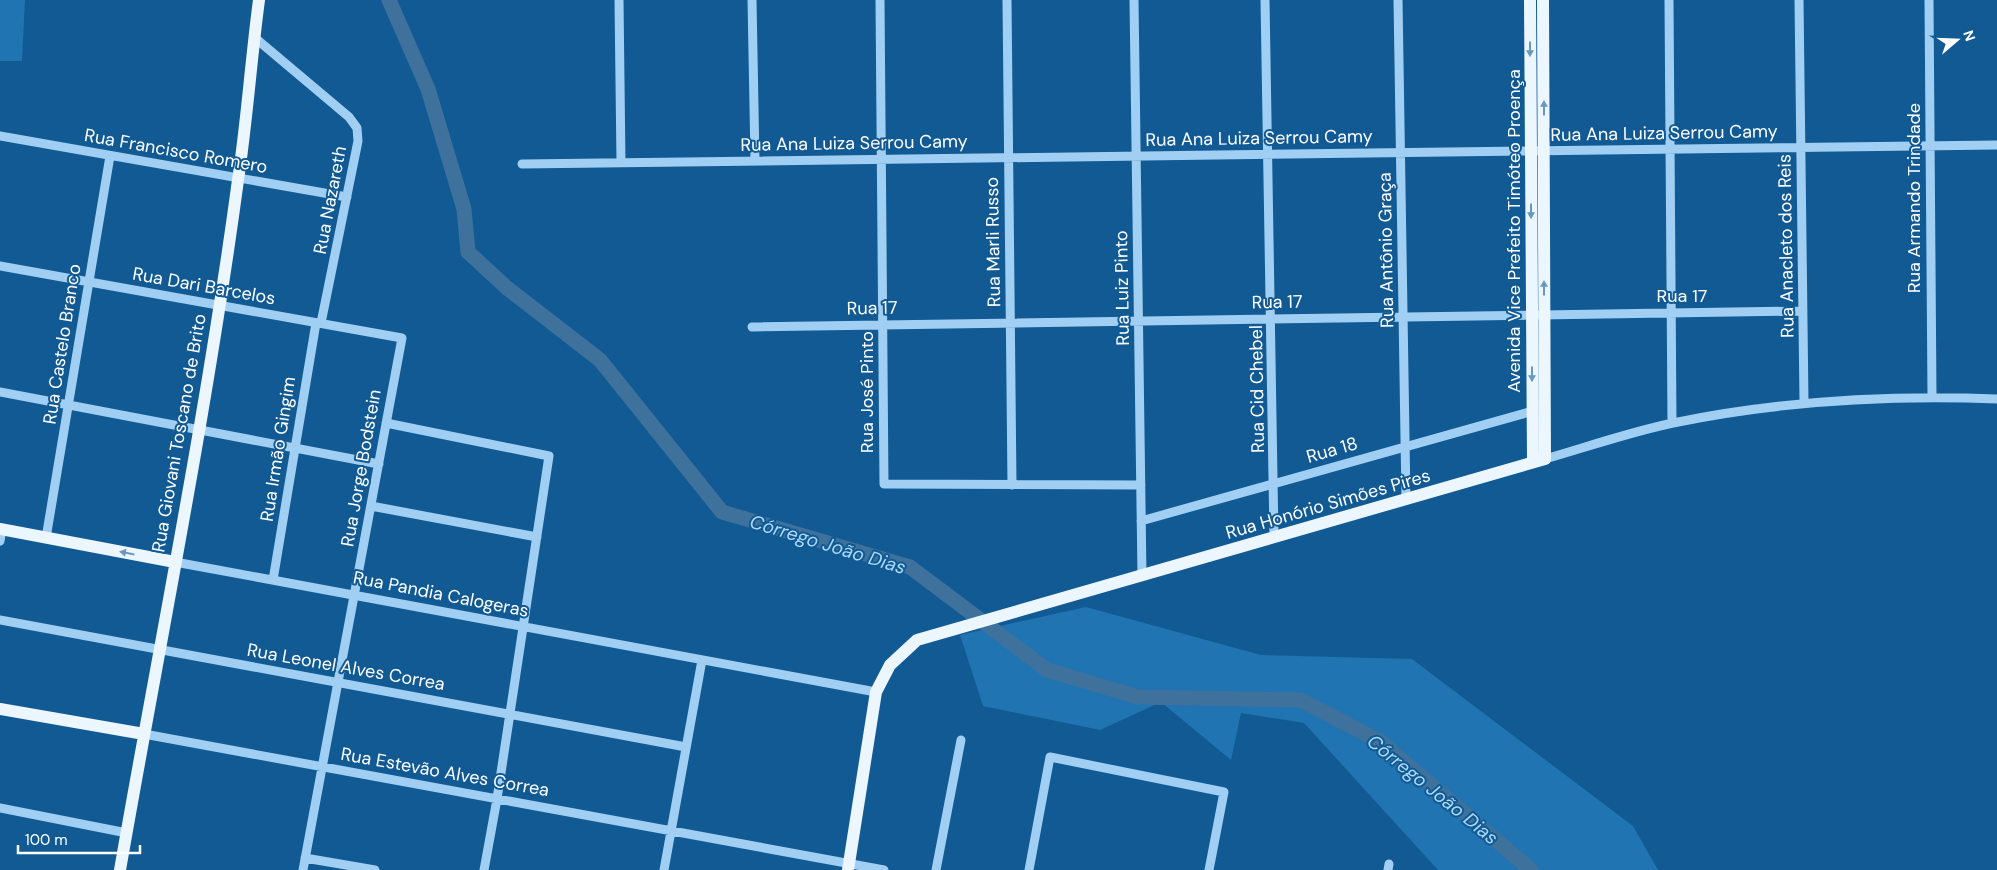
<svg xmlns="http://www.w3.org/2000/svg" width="1997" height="870" font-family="'DM Sans',sans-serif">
<rect width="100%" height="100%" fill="#115a94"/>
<path fill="#2074b2" d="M0,0H25L22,61H0Z
M1086,607L1261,655L1412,659L1633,826L1658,870H1438L1304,723L1241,713L1231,760L1161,702L1100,730L983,706L960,635Z"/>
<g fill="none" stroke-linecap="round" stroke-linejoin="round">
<path stroke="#3e729c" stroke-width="15" d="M389,0L428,89L464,209L468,252L507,288L600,360L722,512L910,567L1047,670L1138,697L1301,700L1381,742L1531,870"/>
<path stroke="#a0cff3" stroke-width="9" d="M619,0L621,163
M752,0L755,161
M880,0L884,484L1141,485
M1007,0L1012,485
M1134,0L1142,576
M1265,0L1274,538
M1398,0L1406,500
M1669,0L1672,423
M1799,0L1804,402
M1929,0L1932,397
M254,37L349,117L357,128L358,141L321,323
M0,136L347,197
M522,164L1997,145
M0,266L402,338L303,870
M752,327L1803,311
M0,392L379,464
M386,423L549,456L497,799L484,870
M1545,459C1587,447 1630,432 1673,423C1779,401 1889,395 1997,399
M371,506L537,537
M1141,521L1533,411
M46,538L110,156
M0,541L2,529
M175,562L876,692
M273,580L316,323
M0,620L686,747
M144,734L884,870
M0,808L127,833
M305,858L375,870
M664,870L702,660
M936,870L961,740
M1029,870L1050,757L1224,792L1209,870
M1388,870L1389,864"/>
<path stroke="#ecf6ff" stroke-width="12" d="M1530,0L1533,462
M0,529L175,562
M0,709L144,734
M120,870C160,641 207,411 238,180C247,120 251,60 259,0
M848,870L876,692L890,665L917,640L1545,459L1543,0"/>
</g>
<defs><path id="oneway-solid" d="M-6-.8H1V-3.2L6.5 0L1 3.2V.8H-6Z" transform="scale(1.25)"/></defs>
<g fill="#6998bf">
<use href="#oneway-solid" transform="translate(1530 49) rotate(90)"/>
<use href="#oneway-solid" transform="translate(1544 108) rotate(-90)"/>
<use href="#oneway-solid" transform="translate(1531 211) rotate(90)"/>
<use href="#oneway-solid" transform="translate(1544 288) rotate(-90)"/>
<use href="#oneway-solid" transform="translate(1532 374) rotate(90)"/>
<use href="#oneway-solid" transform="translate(127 553) rotate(-169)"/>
</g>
<g text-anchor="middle" stroke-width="4" stroke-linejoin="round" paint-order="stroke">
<g font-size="18" fill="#fff" stroke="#115a94">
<text transform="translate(1664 133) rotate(-1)" y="6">Rua Ana Luiza Serrou Camy</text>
<text transform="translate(1259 138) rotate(-1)" y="6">Rua Ana Luiza Serrou Camy</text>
<text transform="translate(854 143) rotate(-1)" y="6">Rua Ana Luiza Serrou Camy</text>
<text transform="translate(176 151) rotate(10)" y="6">Rua Francisco Romero</text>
<text transform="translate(1914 198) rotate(-90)" y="6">Rua Armando Trindade</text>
<text transform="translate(330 200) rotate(-79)" y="6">Rua Nazareth</text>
<text transform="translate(1514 231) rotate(-90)" y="6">Avenida Vice Prefeito Timóteo Proença</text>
<text transform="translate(993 242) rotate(-91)" y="6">Rua Marli Russo</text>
<text transform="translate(1786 246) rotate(-91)" y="6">Rua Anacleto dos Reis</text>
<text transform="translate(1386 250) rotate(-91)" y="6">Rua Antônio Graça</text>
<text transform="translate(204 286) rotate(10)" y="6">Rua Dari Barcelos</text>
<text transform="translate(1122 288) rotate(-91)" y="6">Rua Luiz Pinto</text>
<text x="1682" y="302">Rua 17</text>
<text transform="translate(1277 302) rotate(-1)" y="6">Rua 17</text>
<text transform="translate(872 308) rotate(-1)" y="6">Rua 17</text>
<text transform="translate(62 344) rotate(-81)" y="6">Rua Castelo Branco</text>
<text transform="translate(1257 389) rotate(-91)" y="6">Rua Cid Chebel</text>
<text transform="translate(867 392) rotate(-90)" y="6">Rua José Pinto</text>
<text transform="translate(179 433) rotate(-80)" y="6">Rua Giovani Toscano de Brito</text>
<text transform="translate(278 449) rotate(-81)" y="6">Rua Irmão Gingim</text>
<text transform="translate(1332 450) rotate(-16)" y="6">Rua 18</text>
<text transform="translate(361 468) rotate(-80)" y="6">Rua Jorge Bodstein</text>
<text transform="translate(1328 504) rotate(-16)" y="6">Rua Honório Simões Pires</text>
<text transform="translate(441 594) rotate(11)" y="6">Rua Pandia Calogeras</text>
<text transform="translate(346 667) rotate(10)" y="6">Rua Leonel Alves Correa</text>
<text transform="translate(445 772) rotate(10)" y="6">Rua Estevão Alves Correa</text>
</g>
<g font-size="19" font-style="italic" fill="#acd9fa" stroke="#115a94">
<text transform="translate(828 544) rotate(17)" y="7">Córrego João Dias</text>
<text transform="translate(1433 789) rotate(39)" y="7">Córrego João Dias</text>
</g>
</g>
<g transform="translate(1957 40) rotate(71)" stroke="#115a94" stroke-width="4" paint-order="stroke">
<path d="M0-4L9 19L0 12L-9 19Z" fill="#ffffff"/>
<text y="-8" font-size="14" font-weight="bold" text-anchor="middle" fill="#ffffff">N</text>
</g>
<path d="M18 845v8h122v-8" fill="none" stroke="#ffffff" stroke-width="2.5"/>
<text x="25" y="845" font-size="15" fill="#ffffff" stroke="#115a94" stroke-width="4" paint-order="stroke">100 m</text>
</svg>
